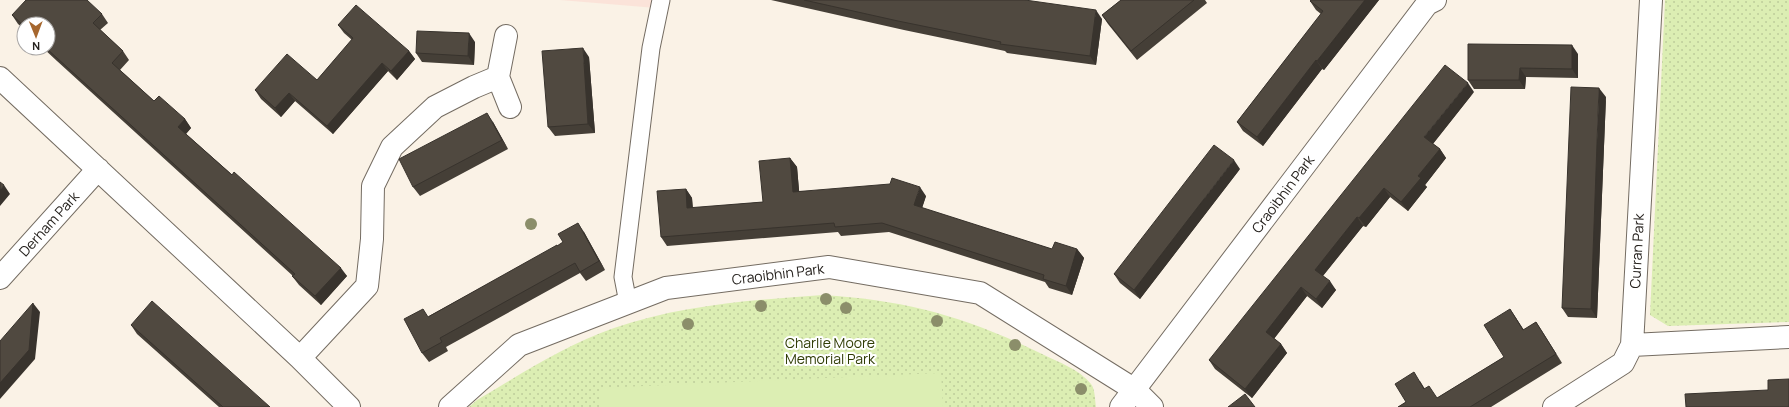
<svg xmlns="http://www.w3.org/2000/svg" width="1789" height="407" font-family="Manrope,sans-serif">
<defs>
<pattern id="park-dots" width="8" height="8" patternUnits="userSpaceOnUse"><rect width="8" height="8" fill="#dceeb3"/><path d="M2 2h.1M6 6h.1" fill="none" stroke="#bdcc9a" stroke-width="1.8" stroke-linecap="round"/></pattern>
</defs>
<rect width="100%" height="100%" fill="#faf2e6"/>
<path fill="#fbe3d9" d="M560,0H658L656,8Z"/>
<path fill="url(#park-dots)" d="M1665,0H1789V322L1668,326L1650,315Z
M823,295C906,300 967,317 1042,354C1058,362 1079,369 1091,384C1095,388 1095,401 1096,407H469L477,400C521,374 565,345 614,328C681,305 753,300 823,295Z"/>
<path fill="#dceeb3" d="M941,373L943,407H599V388Z"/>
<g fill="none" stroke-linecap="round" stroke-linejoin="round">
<defs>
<path id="service" d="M628,303L623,277L651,48L661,0"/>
<path id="minor" d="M506,36L498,77L510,107
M0,78L300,358L349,407
M0,278L98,169
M1632,345L1789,337
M300,358L367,286L372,239L373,186L392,147L435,107L474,87L498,77
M450,407L519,345L666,288L829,267L980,293L1135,390L1152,407
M1121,407L1427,4L1435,0
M1554,407L1623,363L1632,345L1651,0"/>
</defs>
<use href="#service" stroke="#746c62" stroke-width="19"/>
<use href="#minor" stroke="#746c62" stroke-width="24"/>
<use href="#service" stroke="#fff" stroke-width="17"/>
<use href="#minor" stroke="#fff" stroke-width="22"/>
</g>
<g fill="#8b8e6a">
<circle cx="531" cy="224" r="6"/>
<circle cx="826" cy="299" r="6"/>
<circle cx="761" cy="306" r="6"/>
<circle cx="846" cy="308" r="6"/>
<circle cx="937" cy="321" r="6"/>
<circle cx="688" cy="324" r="6"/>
<circle cx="1015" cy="345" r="6"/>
<circle cx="1081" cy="389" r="6"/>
</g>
<path fill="#453f37" d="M771,0H1025L1102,19L1096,65L1007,53L1005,51L904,30Z
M1121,0H1205L1207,3L1137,60L1108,24L1102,15Z
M1311,0H1379L1324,70L1322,69L1263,146L1243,131L1237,122L1321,14L1316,10L1310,1Z
M102,14L108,23L100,30L123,51L129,60L120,70L154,101L185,119L191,128L186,134L347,276L321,305L299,285L292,276H293L57,61L43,48H48L24,24V29L18,24L12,15Z
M338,25L409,51L415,59L397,80L388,71L333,134L295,101L281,117L261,99L255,90L317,80L352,40L344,33Z
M475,42L474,65L422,62L416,53Z
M1578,54V78L1526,77L1525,89H1474L1468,80Z
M589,57L595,133L555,136L548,127Z
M1474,92L1433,144L1440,149L1446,158L1425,185L1427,187L1408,211L1390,197L1366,227L1363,226L1323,276L1336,290L1322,308L1307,296L1274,339L1281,344L1287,353L1252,398L1215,369L1209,360Z
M1606,97L1597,318L1568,317L1562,308Z
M493,122L508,149L420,196L413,187Z
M790,158L797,167L799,191L926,196L922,208L1052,249H1077L1084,258L1072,295L1049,288L1045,282L889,232L841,236L838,232L667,246L661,237L686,189L692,198L693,208L763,202Z
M1240,169L1140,299L1120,283L1114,274Z
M584,232L605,270L586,281L580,273L446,347L448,351L429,362L422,353L429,316L557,246Z
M1510,309L1524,330L1536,322L1562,363L1491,407H1398L1406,402L1420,381L1425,389L1437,398L1504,357Z
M131,325L270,407H219L137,334Z"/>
<path fill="#38332d" d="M1365,0H1379L1324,70L1317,61Z
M1096,10L1102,19L1096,65L1090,56Z
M469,33L475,42L474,65L468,56Z
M1572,45L1578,54V78L1572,69Z
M583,48L589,57L595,133L588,124Z
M409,51L415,59L397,80L391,71Z
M1316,60L1322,69L1263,146L1257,137Z
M382,63L388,71L333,134L327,126Z
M1520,68L1526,77L1525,89L1519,80Z
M1468,83L1474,92L1431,146L1424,137Z
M1599,88L1606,97L1597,318L1591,309Z
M289,93L295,101L281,117L275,108Z
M487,113L493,122L508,149L502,140Z
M185,119L191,128L184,136L178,127Z
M1440,149L1446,158L1425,185L1427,187L1408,211L1401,202L1418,176Z
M790,158L797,167L800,201L793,192Z
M1234,160L1240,169L1140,299L1134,290Z
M4,185L10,194L0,206V190Z
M920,187L926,196L920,214L914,205Z
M1384,188L1390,197L1366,227L1359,218Z
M686,189L692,198L693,217L687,208Z
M1357,217L1363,226L1321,278L1315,270Z
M578,223L584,232L605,270L599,261Z
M1077,249L1084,258L1072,295L1066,286Z
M341,268L347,276L321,305L315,296Z
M1330,281L1336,290L1322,308L1316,299Z
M1301,287L1307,296L1272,341L1266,332Z
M33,303L40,312L35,359L0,399V383Z
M1510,309L1516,318L1529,339L1523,330Z
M1536,322L1542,331L1562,363L1556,354Z
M1281,344L1287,353L1252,398L1245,389Z"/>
<path fill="#504940" stroke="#38332d" d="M26,0H87L102,14L93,23L123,51L112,63L154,101L159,96L185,119L178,127L232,175L234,172L341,268L315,296L292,276L295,274L46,48H48V24H24V26L12,15Z
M804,0H1025L1096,10L1090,56L1000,44L1001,42L898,21Z
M1121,0H1194L1131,51L1102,15Z
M1311,0H1365L1317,61L1316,60L1257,137L1237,122L1323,11L1310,1Z
M356,5L409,51L391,71L382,63L327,126L289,93L275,108L255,90L287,54L317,80L353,38L338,25Z
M417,31L469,33L468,56L416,53Z
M1468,44L1572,45V69L1520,68L1519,80H1468Z
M583,48L588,124L548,127L542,51Z
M1445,65L1468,83L1424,137L1440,149L1418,176L1421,178L1401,202L1384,188L1359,218L1357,217L1315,270L1330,281L1316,299L1301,287L1266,332L1281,344L1245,389L1209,360Z
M1571,87L1599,88L1591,309L1562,308Z
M487,113L502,140L413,187L399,159Z
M1214,145L1234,160L1134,290L1114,274Z
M790,158L793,192L890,184L892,178L920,187L914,205L1052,249L1055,242L1077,249L1066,286L1043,279L1044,275L882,223L835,227L834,223L661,237L657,191L686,189L687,208L763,202L759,161Z
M0,182L4,185L0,190Z
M578,223L599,261L580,272L575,263L440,338L442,342L422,353L404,319L423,309L428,317L557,245V246L563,242L558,234Z
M152,301L270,407H223L131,325Z
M33,303L29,350L0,383V341Z
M1510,309L1523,330L1536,322L1556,354L1470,407H1398L1406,402L1395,384L1414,372L1424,389L1429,386L1437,398L1504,357L1484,325Z
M1789,379V407H1686L1685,394L1768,390V380Z
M1245,394L1255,407H1228Z"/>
<g text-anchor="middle" stroke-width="4" stroke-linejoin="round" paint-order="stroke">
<g font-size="14" fill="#25211d" stroke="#fff">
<text transform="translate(1283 194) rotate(-53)" y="5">Craoibhin Park</text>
<text transform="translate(49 224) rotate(-48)" y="5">Derham Park</text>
<text transform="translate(1637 251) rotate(-87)" y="5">Curran Park</text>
<text transform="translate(778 274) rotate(-7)" y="5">Craoibhin Park</text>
</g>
<g font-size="14" fill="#303c05" stroke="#fff">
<text x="830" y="348">Charlie Moore<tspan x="830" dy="16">Memorial Park</tspan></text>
</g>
</g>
<g transform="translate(36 36) rotate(179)"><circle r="19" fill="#ffffff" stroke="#a8a6a5"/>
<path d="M0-3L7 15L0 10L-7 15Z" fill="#a6672e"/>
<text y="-6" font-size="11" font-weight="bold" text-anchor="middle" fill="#25211d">N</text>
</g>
</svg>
